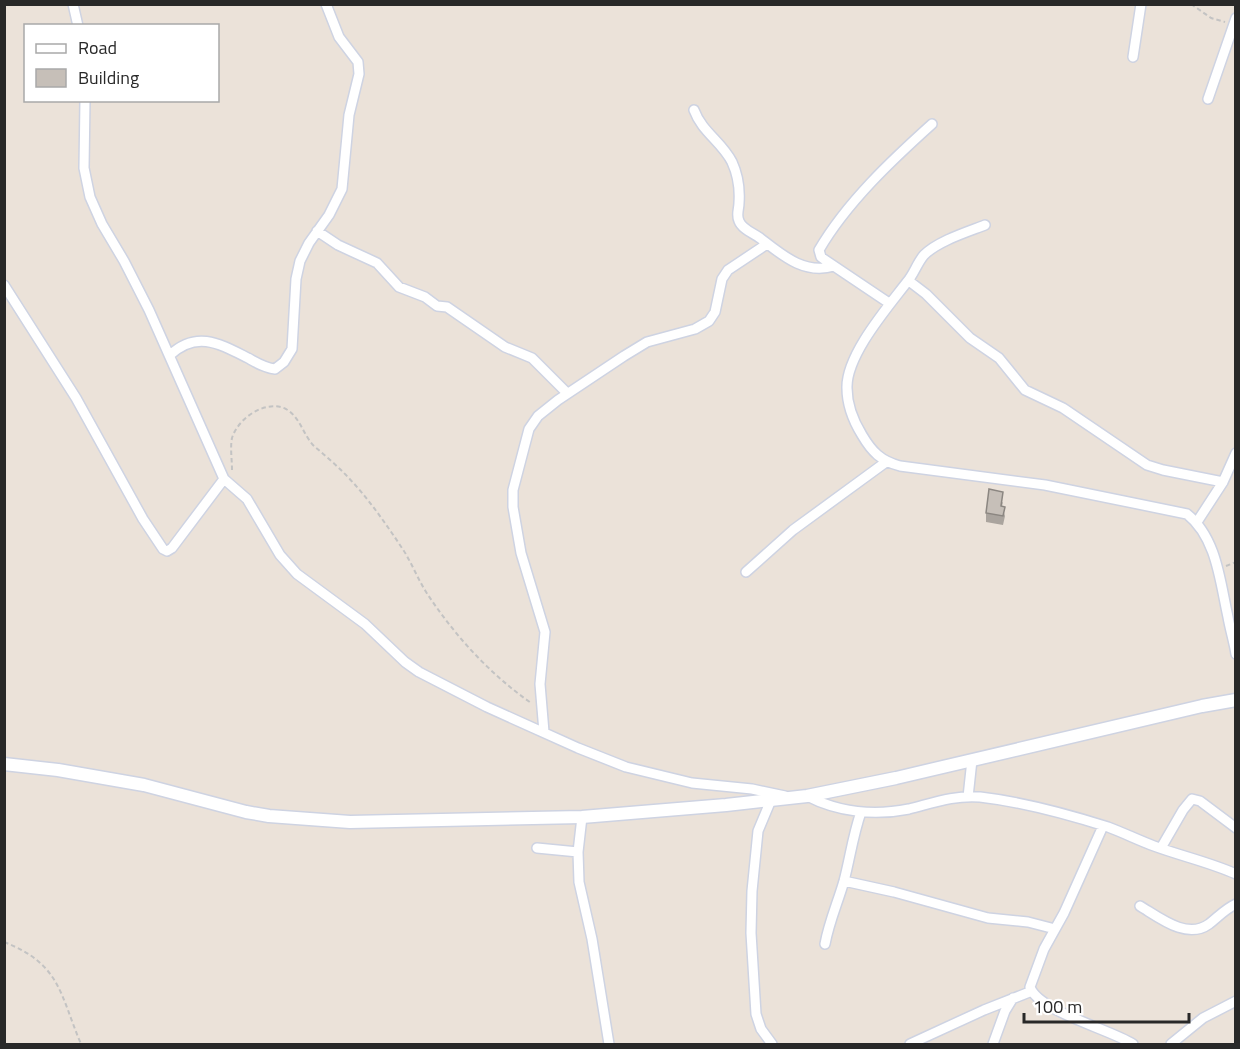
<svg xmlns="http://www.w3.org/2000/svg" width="1240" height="1049" font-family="'Titillium Web',sans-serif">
<rect width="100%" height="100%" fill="#ebe2d9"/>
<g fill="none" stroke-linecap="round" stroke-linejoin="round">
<defs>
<path id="street" d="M73,4L78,26
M1133,57L1141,4
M1208,99L1236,18
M85,100L84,168L90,197L102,224L124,261L149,310L224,479L247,499L280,555L297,574L365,624L405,662L419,672L487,707L578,748L626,767L692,783L752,789L785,796
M694,110C702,132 722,142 732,162C738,175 740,189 739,203C739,209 736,215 739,221C742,229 753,233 760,238C782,255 804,275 834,266
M985,225C967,232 938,241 924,255C917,263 914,274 907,282C888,307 846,355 847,388C847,404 854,422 862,435C872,452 881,461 900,466L1045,485L1187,514C1217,538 1220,582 1228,617C1230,629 1234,641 1236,654
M317,231L338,245L377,263L399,287L425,297L437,306L447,307L505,347L532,358L567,393
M909,281L926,294L970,338L999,358L1025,390L1063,408L1147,465L1163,470L1223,482
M4,285L76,398L143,519L163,549L167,551L172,548L224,479
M889,303L825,260L821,257L819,250C847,202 892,160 932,124
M170,355C197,330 220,344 248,358C257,363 265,368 275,369L284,362L292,349L296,279L300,261L309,243L329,215L342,189L349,115L359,74L358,62L339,37L326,4
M1197,522L1223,482L1236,453
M746,572L793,530L886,462
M544,732L540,684L545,632L521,553L513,507V490L529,429L538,416L558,400L624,356L647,342L695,329L709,321L715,312L722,279L728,270L767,244
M807,796C838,812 874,816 909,809C933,803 954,795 980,797C1023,802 1067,814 1108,827C1124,833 1138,840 1154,846C1181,856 1209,862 1236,874
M968,797L972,760
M771,800L758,831L752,891L751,933L756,1014L761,1029L772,1044
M582,817L578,852L579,882L592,939L609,1044
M1103,826L1064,913L1044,949L1030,987C1038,1011 1109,1029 1133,1044
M537,848L578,852
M1161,848L1183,810L1192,799L1200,801L1236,828
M844,881L894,892L988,918L1028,922L1055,929
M1140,906C1160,918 1187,940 1209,924C1218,917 1225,909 1236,904
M825,944C829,922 838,902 844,881C850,858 853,835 861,812
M910,1044L984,1010L1032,991
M993,1044L1005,1011L1013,998
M1171,1044L1203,1018L1236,1001"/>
<path id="secondary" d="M4,764L58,770L144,785L246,812L269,816L350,822L582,817L726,805L807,796L896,778L1202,706L1236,700"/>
</defs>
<use href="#street" stroke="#ced3e2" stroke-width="12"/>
<use href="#secondary" stroke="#ced3e2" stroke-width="15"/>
<path stroke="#c3c3c3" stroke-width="2" stroke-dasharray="4.5 3" stroke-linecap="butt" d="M1191,4L1211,18L1225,22
M232,470C232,459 230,448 232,438C238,418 266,399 286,409C300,417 303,434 313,445C323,454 334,463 343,472C366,495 384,521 402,548C412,563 418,580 428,595C456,637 490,674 531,703
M1226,566L1236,562
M4,942C61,964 60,995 81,1044"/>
<use href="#street" stroke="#fff" stroke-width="9"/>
<use href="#secondary" stroke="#fff" stroke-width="12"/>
</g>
<path fill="#aaa49e" d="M1003,502L1002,506L1005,516L1003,525L986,522V513Z"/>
<path fill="#c6bfb8" stroke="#8b8681" stroke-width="1.5" d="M989,489L1003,492L1001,506L1005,507L1003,516L986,513Z"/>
<rect width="1240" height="1049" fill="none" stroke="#282828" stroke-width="12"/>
<rect x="24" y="24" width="195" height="78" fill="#ffffff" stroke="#a9a9a9" stroke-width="1.5"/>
<rect x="36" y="44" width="30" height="9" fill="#ffffff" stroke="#a9a9a9" stroke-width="1.5"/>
<text x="78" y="54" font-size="18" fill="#282828">Road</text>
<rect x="36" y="69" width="30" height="18" fill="#c6bfb8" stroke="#a9a9a9" stroke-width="1.5"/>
<text x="78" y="84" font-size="18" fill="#282828">Building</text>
<path d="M1024 1013v9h165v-9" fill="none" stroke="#282828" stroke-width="3"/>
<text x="1033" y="1013" font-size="18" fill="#282828" stroke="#ffffff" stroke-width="4.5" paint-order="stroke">100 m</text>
</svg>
